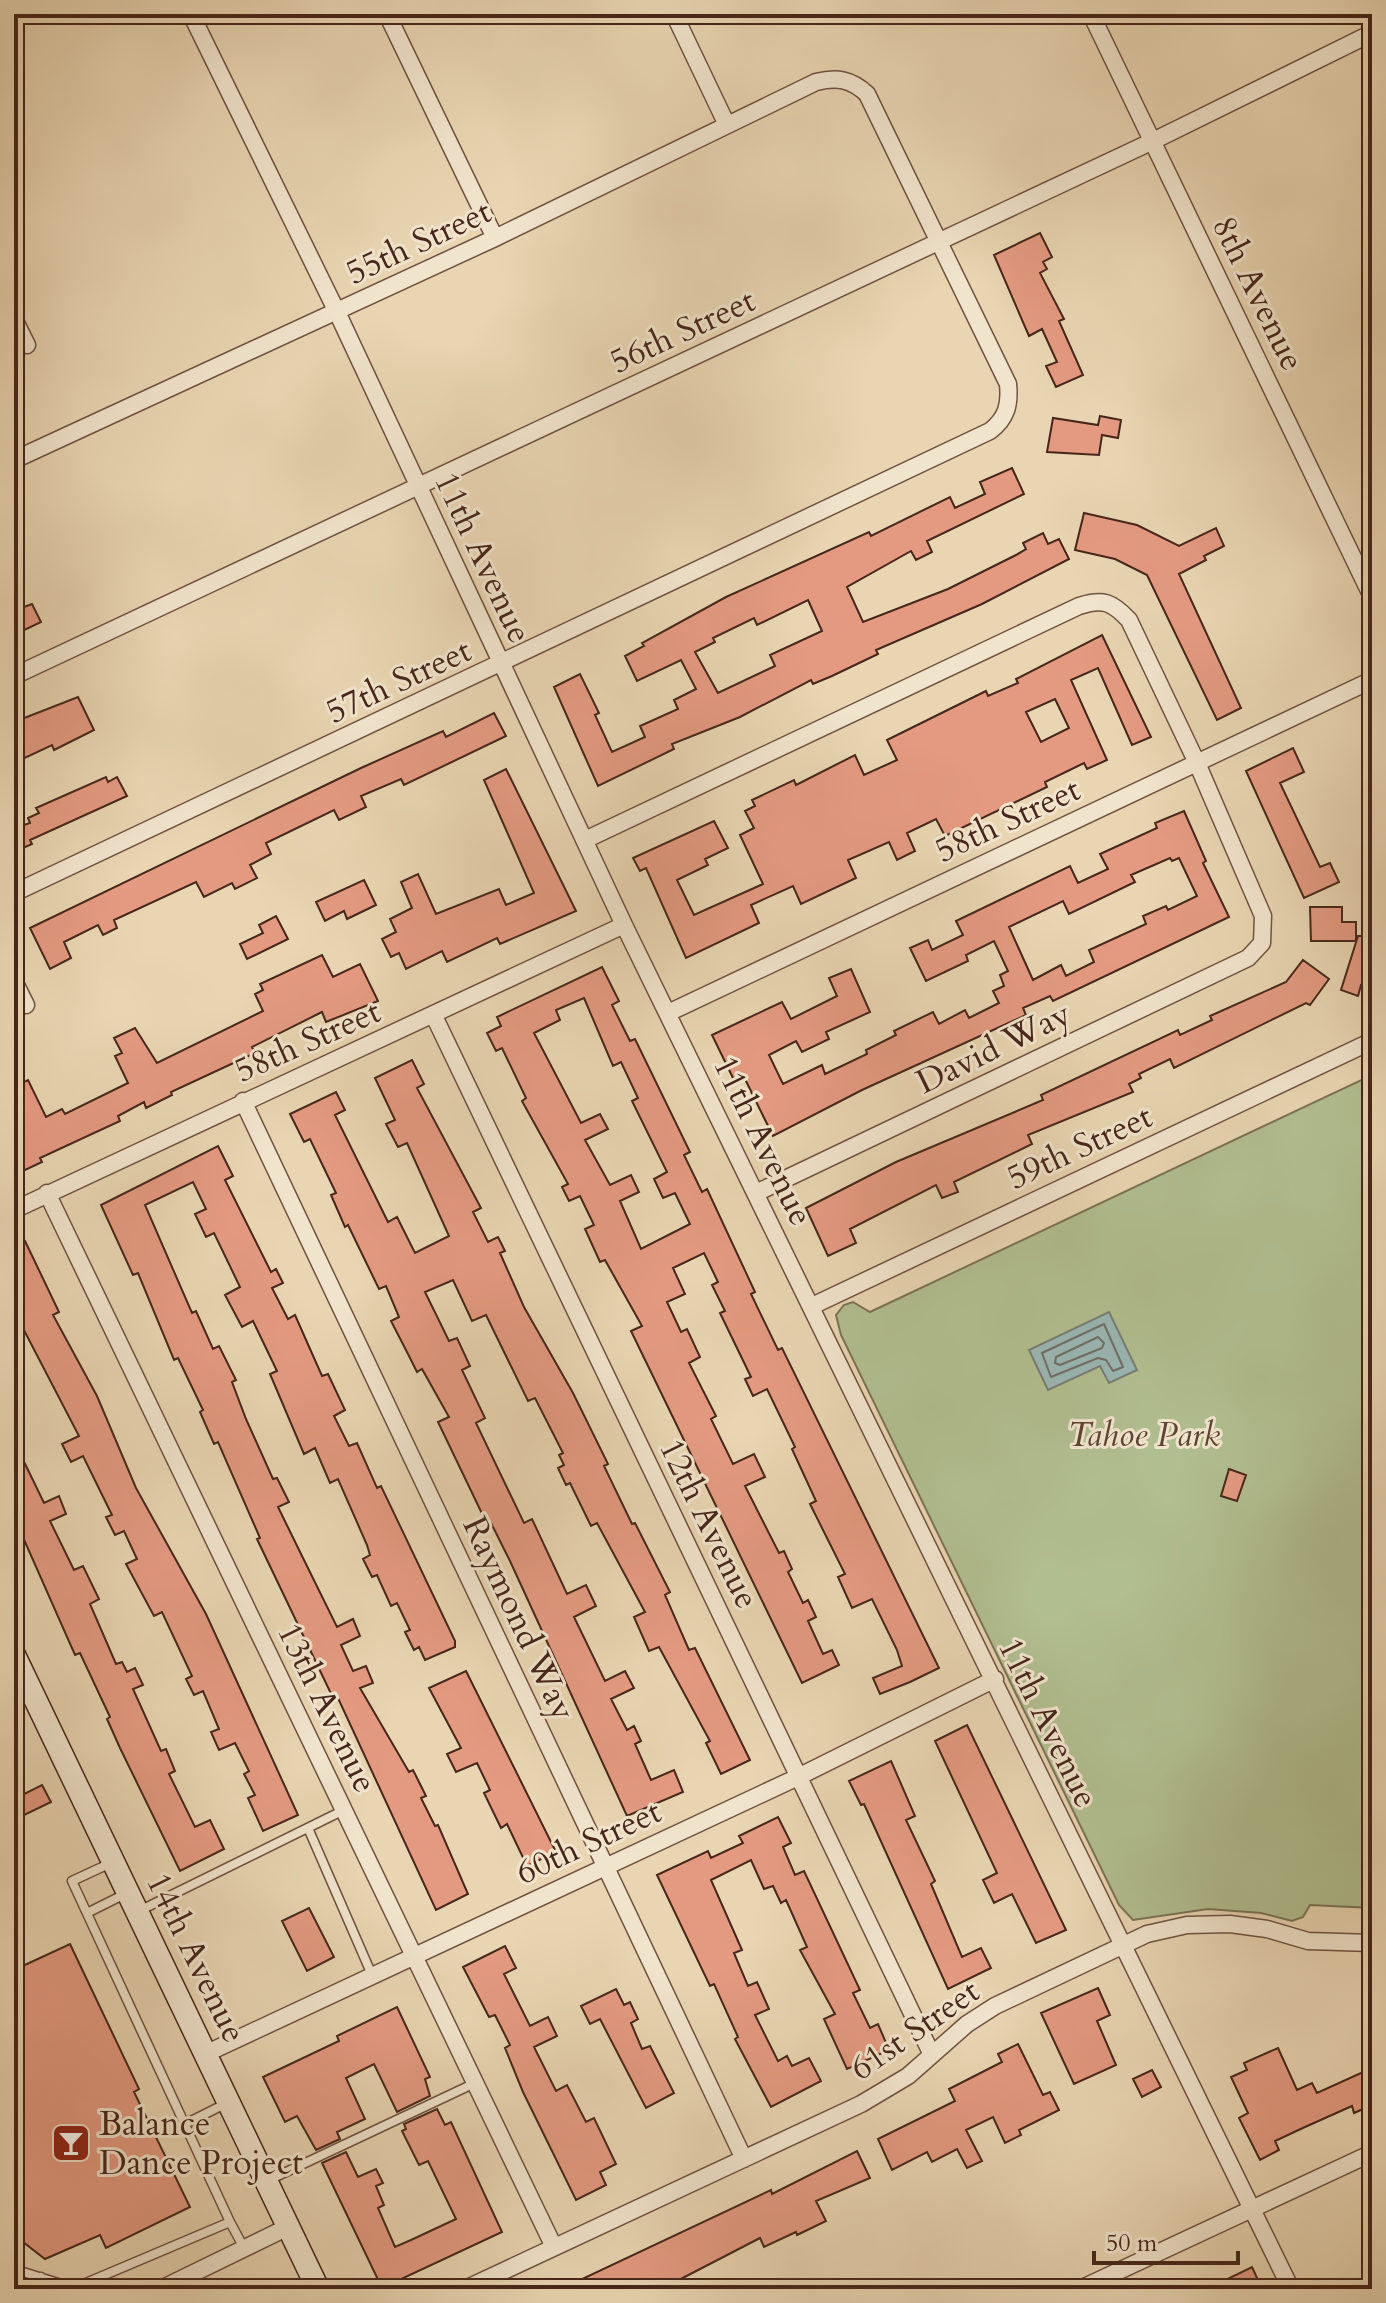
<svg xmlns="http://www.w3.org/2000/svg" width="1386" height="2303" font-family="Cardo,serif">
<rect width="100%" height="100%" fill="#e9d5b2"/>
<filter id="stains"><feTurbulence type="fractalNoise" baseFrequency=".0025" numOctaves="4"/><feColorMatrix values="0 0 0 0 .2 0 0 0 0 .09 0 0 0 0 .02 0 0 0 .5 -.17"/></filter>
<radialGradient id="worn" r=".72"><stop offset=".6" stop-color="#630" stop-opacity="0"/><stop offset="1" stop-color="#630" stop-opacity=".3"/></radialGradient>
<path fill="#b1be90" stroke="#7c7255" stroke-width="2" d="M1372,1075V1908L1310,1905L1303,1917L1292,1921L1261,1913L1208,1909L1133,1920L1119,1905L841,1335L836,1315L844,1305L853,1302L870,1312Z"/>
<path fill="#9ab7b4" stroke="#787d76" stroke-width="2" d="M1109,1312L1137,1370L1109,1383L1100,1366L1048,1390L1029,1350Z"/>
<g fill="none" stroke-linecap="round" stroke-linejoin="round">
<path stroke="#706e67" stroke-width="2" d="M1104,1324L1123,1367L1113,1371L1106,1360L1098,1358L1051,1377L1042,1353Z
M1098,1337L1104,1343L1102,1348L1060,1365L1055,1363L1056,1357Z"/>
</g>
<path fill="#e49a81" stroke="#46261a" stroke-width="2" fill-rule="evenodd" d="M1040,233L1052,257L1043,262L1047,269L1040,273L1064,319L1059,321L1083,375L1056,387L1046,366L1057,362L1042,329L1029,336L994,255Z
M1100,416L1121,420L1118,438L1102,435L1099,455L1047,452L1053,418L1098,425Z
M1012,468L1024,494L927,541L932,552L916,560L911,551L847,587L863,622L948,589L1016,555L1026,549L1023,543L1043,533L1048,544L1059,539L1069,559L982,604L876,650L878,654L832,676L813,684L811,680L740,717L672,744L674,749L598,786L554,687L580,674L599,713L595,715L612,752L645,737L640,726L678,709L674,700L696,689L681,660L637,681L625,656L644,646L642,643L726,597L869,532L871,536L950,497L955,508L985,494L980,482ZM808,600L822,631L770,655L775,666L718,693L695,652L715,642L713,638L754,618L757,625Z
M1084,513L1137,525L1179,546L1216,528L1224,546L1204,556L1206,560L1179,574L1241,708L1217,720L1147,575L1115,559L1075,550Z
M14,588L24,607L32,604L41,622L14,635Z
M1102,635L1151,737L1132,745L1098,668L1071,680L1107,760L1087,769L1084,763L1045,782L1047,787L945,836L936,819L907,833L915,851L897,860L889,842L848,860L856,878L801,904L793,886L751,905L759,923L686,958L646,868L640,871L633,858L714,821L728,848L705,859L708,865L677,880L694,915L763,884L740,835L754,828L745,811L755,806L752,800L794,780L796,785L855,755L864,775L897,760L887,740L986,691L988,696L1018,683L1016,679ZM1055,699L1069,728L1041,742L1026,712Z
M78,697L94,730L54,750L52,745L14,763V722Z
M494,713L506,736L404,785L401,779L361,796L366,807L339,820L334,810L266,843L271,854L250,865L257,878L235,889L232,883L204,897L196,882L114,920L117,928L103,935L98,925L64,942L71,958L50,969L30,928L361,768L443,731L446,737Z
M1293,748L1304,772L1280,783L1320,867L1330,863L1339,882L1304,898L1246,771Z
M506,769L576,911L500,944L497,938L447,962L442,951L406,969L399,953L391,957L382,939L396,932L390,919L412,908L401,882L418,874L436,914L499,889L506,905L534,893L484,780Z
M106,777L108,782L117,777L127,796L30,840L32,844L14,852V803L24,825L30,823L28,818L39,813L36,808Z
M1184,811L1206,861L1203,863L1229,917L1053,1001L1050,996L1023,1008L1026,1015L862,1090L773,1136L744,1077L735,1082L712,1035L782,1002L791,1019L837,996L829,978L851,969L870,1012L826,1032L829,1039L802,1052L796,1041L769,1055L783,1084L822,1065L825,1074L867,1054L866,1050L896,1035L894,1031L933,1012L939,1024L965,1010L969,1018L999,1003L993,991L1004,986L1000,975L1008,971L994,941L966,955L968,961L926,981L910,948L928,940L932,950L963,935L956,921L1070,866L1078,883L1108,869L1100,854L1157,828L1155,823ZM1170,858L1172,861L1179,858L1197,896L1168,910L1166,906L1143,916L1146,924L1089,950L1094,962L1066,976L1061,965L1033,980L1009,927L1063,901L1069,914L1135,882L1131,875Z
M364,880L376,905L347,919L344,911L325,921L316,902Z
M1310,907H1342V922H1356V941H1311Z
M276,916L288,939L247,959L240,944L263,933L259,925Z
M1358,936H1372V989L1361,985L1358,996L1341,990Z
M322,955L333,977L360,964L378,1001L326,1022L322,1012L252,1047L255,1053L171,1092L172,1095L146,1108L144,1102L118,1116L120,1121L40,1158L42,1162L23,1171L21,1166L14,1169V1087L28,1080L46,1117L62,1109L65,1114L128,1083L115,1056L122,1053L114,1038L135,1028L157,1063L263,1011L255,994L263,990L260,984Z
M1303,960L1329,979L1310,1005L1306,1003L1174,1068L1170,1059L1139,1074L1141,1078L1129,1084L1133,1092L1028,1135L1032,1144L954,1182L958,1192L942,1198L936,1185L850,1229L856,1243L828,1256L806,1208L896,1162L1043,1100L1041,1095L1178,1030L1180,1035L1212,1020L1210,1016L1286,982Z
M602,967L619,1001L612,1005L630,1041L635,1039L690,1152L684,1155L702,1192L707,1189L755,1292L751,1294L778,1350L782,1348L939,1668L910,1682L880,1694L873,1678L902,1666L897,1650L872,1599L852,1608L838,1577L845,1574L810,1504L816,1501L792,1449L795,1447L767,1389L753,1396L745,1379L751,1377L720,1313L725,1311L712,1285L718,1282L704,1253L673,1268L685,1294L667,1302L681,1332L687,1329L700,1357L689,1363L716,1416L711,1419L733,1464L754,1454L765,1477L745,1486L779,1553L784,1551L792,1569L788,1572L803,1603L808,1600L816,1617L808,1621L823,1654L832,1650L839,1665L802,1683L631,1331L642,1326L605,1260L600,1262L585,1229L594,1225L580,1196L569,1201L562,1187L568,1184L522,1101L526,1098L502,1048L496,1051L487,1033L501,1026L497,1017ZM584,998L613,1066L621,1062L638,1098L632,1101L667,1172L654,1179L663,1198L675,1193L690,1224L641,1249L620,1201L639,1192L631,1175L610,1185L585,1140L608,1129L600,1114L581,1123L534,1033L560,1020L556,1010Z
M412,1060L424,1084L417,1088L481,1208L473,1212L488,1242L498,1237L505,1251L500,1253L524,1307L573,1393L608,1464L604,1466L632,1524L635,1523L670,1592L665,1595L689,1650L695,1648L750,1760L721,1774L706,1743L710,1741L659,1647L649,1651L634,1617L645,1612L597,1523L591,1526L570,1483L566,1485L558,1468L564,1465L559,1455L563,1453L535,1398L528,1401L486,1315L472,1321L453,1280L425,1292L449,1341L457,1338L470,1366L462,1370L485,1418L476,1423L524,1523L532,1519L567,1594L586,1585L596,1606L574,1617L605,1681L625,1671L634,1688L611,1699L627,1730L634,1726L641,1741L635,1744L651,1780L674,1770L683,1792L627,1816L510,1561L491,1523L487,1524L438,1422L449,1417L422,1369L417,1372L408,1354L391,1321L399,1317L386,1286L379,1289L348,1225L345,1227L331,1195L336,1193L310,1139L304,1142L290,1114L336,1092L345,1110L335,1115L388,1222L397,1217L415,1253L449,1236L407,1143L398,1147L386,1124L395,1120L375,1078Z
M218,1146L233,1176L225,1180L271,1272L276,1269L283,1283L272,1288L288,1319L295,1315L322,1376L328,1374L345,1410L334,1416L349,1446L357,1443L377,1488L381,1486L455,1641V1647L425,1660L419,1647L414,1650L405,1632L410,1630L397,1603L391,1606L377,1575L372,1577L363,1559L370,1555L367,1545L338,1479L330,1483L315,1448L304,1454L270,1374L277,1371L253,1321L242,1327L225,1295L240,1287L214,1233L206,1237L195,1214L206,1209L193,1182L145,1205L192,1313L196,1311L213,1349L219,1346L236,1380L232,1382L246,1419L273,1479L277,1478L289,1502L278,1507L303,1558L337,1627L353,1619L360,1636L341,1645L353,1671L366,1666L373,1683L360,1688L409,1772L413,1770L426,1796L421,1798L435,1826L438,1825L468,1894L436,1910L338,1698L334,1700L257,1539L260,1538L218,1442L214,1444L200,1412L203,1410L178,1358L174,1360L138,1273L133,1275L101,1205Z
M25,1241L59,1312L53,1315L97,1396L136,1488L206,1614L298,1815L263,1831L248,1798L255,1795L244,1774L249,1771L235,1743L219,1750L211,1732L219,1729L203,1691L194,1695L186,1679L192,1676L162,1612L154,1616L126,1564L137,1559L124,1531L115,1535L106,1517L112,1515L83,1456L71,1462L62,1444L79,1436L14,1311V1246Z
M14,1441L44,1503L59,1496L66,1514L50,1521L74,1570L83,1566L99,1599L90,1604L116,1664L122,1662L127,1672L135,1668L143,1685L133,1689L161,1751L166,1749L175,1771L169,1774L195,1827L210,1820L224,1849L180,1871L120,1748L107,1719L110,1717L80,1653L75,1655L25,1542L14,1511Z
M1229,1469L1246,1475L1237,1501L1221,1496Z
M466,1671L556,1852L527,1866L507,1824L501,1828L484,1793L490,1790L477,1763L456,1772L447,1754L461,1748L429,1688Z
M967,1725L1066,1930L1036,1943L1012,1894L994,1903L983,1880L997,1873L935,1741Z
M891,1761L915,1816L906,1820L935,1881L931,1884L962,1957L981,1948L991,1968L948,1989L864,1804L861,1805L849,1781Z
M42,1785L51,1802L14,1820V1799Z
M778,1817L791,1843L783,1847L795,1875L804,1871L860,1990L853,1993L870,2028L878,2024L889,2050L847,2069L824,2019L835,2014L800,1950L807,1947L786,1900L781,1903L773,1886L764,1889L751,1860L711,1880L742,1950L734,1953L748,1986L757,1982L769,2009L755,2015L778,2061L787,2056L792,2066L809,2058L821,2081L771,2107L735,2039L738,2037L714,1984L710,1986L657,1875L708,1851L711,1858L743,1843L739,1836Z
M309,1908L334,1957L307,1971L282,1921Z
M70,1944L139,2089L134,2092L190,2207L106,2248L100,2235L45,2259L14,2235V1970Z
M505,1946L516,1968L504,1974L530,2026L548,2017L557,2036L534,2047L556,2091L567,2085L586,2122L594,2118L616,2164L600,2172L606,2185L576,2200L523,2092L505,2048L510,2045L495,2015L489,2017L463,1967Z
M1098,1988L1110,2015L1097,2021L1116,2065L1074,2084L1041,2013Z
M616,1989L624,2005L630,2002L638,2019L631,2023L642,2049L650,2046L674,2093L646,2108L600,2019L590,2024L581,2006Z
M397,2007L430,2077L425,2079L430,2096L397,2112L374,2064L346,2078L365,2119L337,2132L340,2139L316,2150L297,2116L285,2122L263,2077L339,2041L337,2036Z
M1018,2044L1043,2095L1050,2092L1059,2110L1019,2130L1021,2135L1005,2143L993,2117L966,2130L982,2161L967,2168L957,2149L932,2162L927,2152L892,2170L878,2139L955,2101L949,2089L1002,2062L998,2054Z
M1278,2048L1297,2090L1312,2083L1317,2093L1372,2068V2105L1354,2113L1352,2106L1305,2127L1275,2141L1279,2150L1260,2160L1239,2118L1248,2113L1231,2077L1247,2070L1244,2063Z
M1152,2070L1161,2087L1142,2097L1133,2079Z
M437,2109L445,2125L451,2122L502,2232L382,2288L322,2163L346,2152L358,2177L376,2169L383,2183L376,2186L384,2205L378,2208L395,2247L411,2240L456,2219L428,2161L419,2165L402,2131L406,2129L404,2124Z
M857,2151L870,2178L816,2201L826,2221L797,2235L796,2232L764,2247L760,2238L673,2283L676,2289H561L771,2190L772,2194Z
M1252,2267L1262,2289H1207Z"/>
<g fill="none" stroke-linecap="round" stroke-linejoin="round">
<defs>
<path id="lane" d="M308,1828L372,1975
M137,1912L344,1810
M87,1913L127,1893
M185,2124L227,2103
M267,2181L475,2083
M230,2222L244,2248
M14,2265L20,2271L74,2288L230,2222L72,1881L113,1862
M34,2289L41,2277"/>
<path id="street" d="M191,14L337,312L624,925L1291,2289
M387,14L495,238
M674,14L727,125
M1091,14L1372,597
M14,319L27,345
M14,460L495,238L816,82C837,77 851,79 867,94L1008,384C1010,404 1007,418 990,431L14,893
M14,676L1153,141L1372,33
M585,840L1079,606C1103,598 1112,602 1129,620L1197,763L1263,916L1262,943L1248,958L756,1193
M14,981L26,1005
M668,1013L1372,680
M434,1016L932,2055
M243,1101L744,2159
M47,1193L554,2247
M14,1210L624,925
M812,1306L1372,1041
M205,2054L798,1777L995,1679
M161,2289L288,2227
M465,2289L861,2104L908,2076L967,2024L995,2006L1147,1934L1187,1925L1230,1924L1267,1929L1308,1941L1372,1943
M1080,2289L1372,2153"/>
<path id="secondary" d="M14,1655L318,2289"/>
</defs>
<use href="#lane" stroke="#6f5240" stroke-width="11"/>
<use href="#street" stroke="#6f5240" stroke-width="19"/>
<use href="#secondary" stroke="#46261a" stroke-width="25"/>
<use href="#lane" stroke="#f1e4cd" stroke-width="8"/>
<use href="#street" stroke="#f1e4cd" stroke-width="16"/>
<use href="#secondary" stroke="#f1e4cd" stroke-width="22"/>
</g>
<defs>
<symbol id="bar-square" viewBox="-11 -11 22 22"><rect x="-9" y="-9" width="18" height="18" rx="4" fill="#8f2418" stroke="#f1e4cd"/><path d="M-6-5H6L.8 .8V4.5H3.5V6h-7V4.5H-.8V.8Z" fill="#fff"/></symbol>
</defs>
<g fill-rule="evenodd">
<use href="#bar-square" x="49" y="2121" width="44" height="44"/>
</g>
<g text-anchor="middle" stroke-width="6" stroke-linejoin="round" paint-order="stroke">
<g font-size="34" fill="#46261a" stroke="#f1e4cd">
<text transform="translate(418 241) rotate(-25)" y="12">55th Street</text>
<text transform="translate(1259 293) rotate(64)" y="12">8th Avenue</text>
<text transform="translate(682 330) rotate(-25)" y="12">56th Street</text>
<text transform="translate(484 557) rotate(65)" y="12">11th Avenue</text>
<text transform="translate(398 680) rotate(-25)" y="12">57th Street</text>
<text transform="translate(1007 819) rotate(-25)" y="12">58th Street</text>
<text transform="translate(307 1040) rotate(-24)" y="12">58th Street</text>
<text transform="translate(993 1047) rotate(-26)" y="12">David Way</text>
<text transform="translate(764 1140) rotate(64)" y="12">11th Avenue</text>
<text transform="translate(1079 1146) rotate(-25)" y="12">59th Street</text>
<text transform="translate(710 1523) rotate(64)" y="12">12th Avenue</text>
<text transform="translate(520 1618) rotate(65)" y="12">Raymond Way</text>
<text transform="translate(328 1707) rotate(64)" y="12">13th Avenue</text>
<text transform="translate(1049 1722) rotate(64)" y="12">11th Avenue</text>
<text transform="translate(588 1841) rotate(-25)" y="12">60th Street</text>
<text transform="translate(197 1957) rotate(64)" y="12">14th Avenue</text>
<text transform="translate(914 2029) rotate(-35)" y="12">61st Street</text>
</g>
<g font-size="34" font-style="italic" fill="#5b4432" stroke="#f1e4cd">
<text x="1144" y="1446">Tahoe Park</text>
</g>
<g font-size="34" fill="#46261a" stroke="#f1e4cd" text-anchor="start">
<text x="99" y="2135">Balance<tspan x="99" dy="39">Dance Project</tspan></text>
</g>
</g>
<rect width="1386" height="2303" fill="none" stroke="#e9d5b2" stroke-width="48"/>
<rect x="16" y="16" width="1354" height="2271" fill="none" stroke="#46261a" stroke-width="4"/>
<rect x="24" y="24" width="1338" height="2255" fill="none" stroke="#46261a" stroke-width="2"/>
<path d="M1094 2251v12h144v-12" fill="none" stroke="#46261a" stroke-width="4"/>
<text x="1106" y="2251" font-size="24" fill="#46261a" stroke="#f1e4cd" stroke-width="6" paint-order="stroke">50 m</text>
<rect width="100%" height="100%" filter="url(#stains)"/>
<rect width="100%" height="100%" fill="url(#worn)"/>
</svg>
